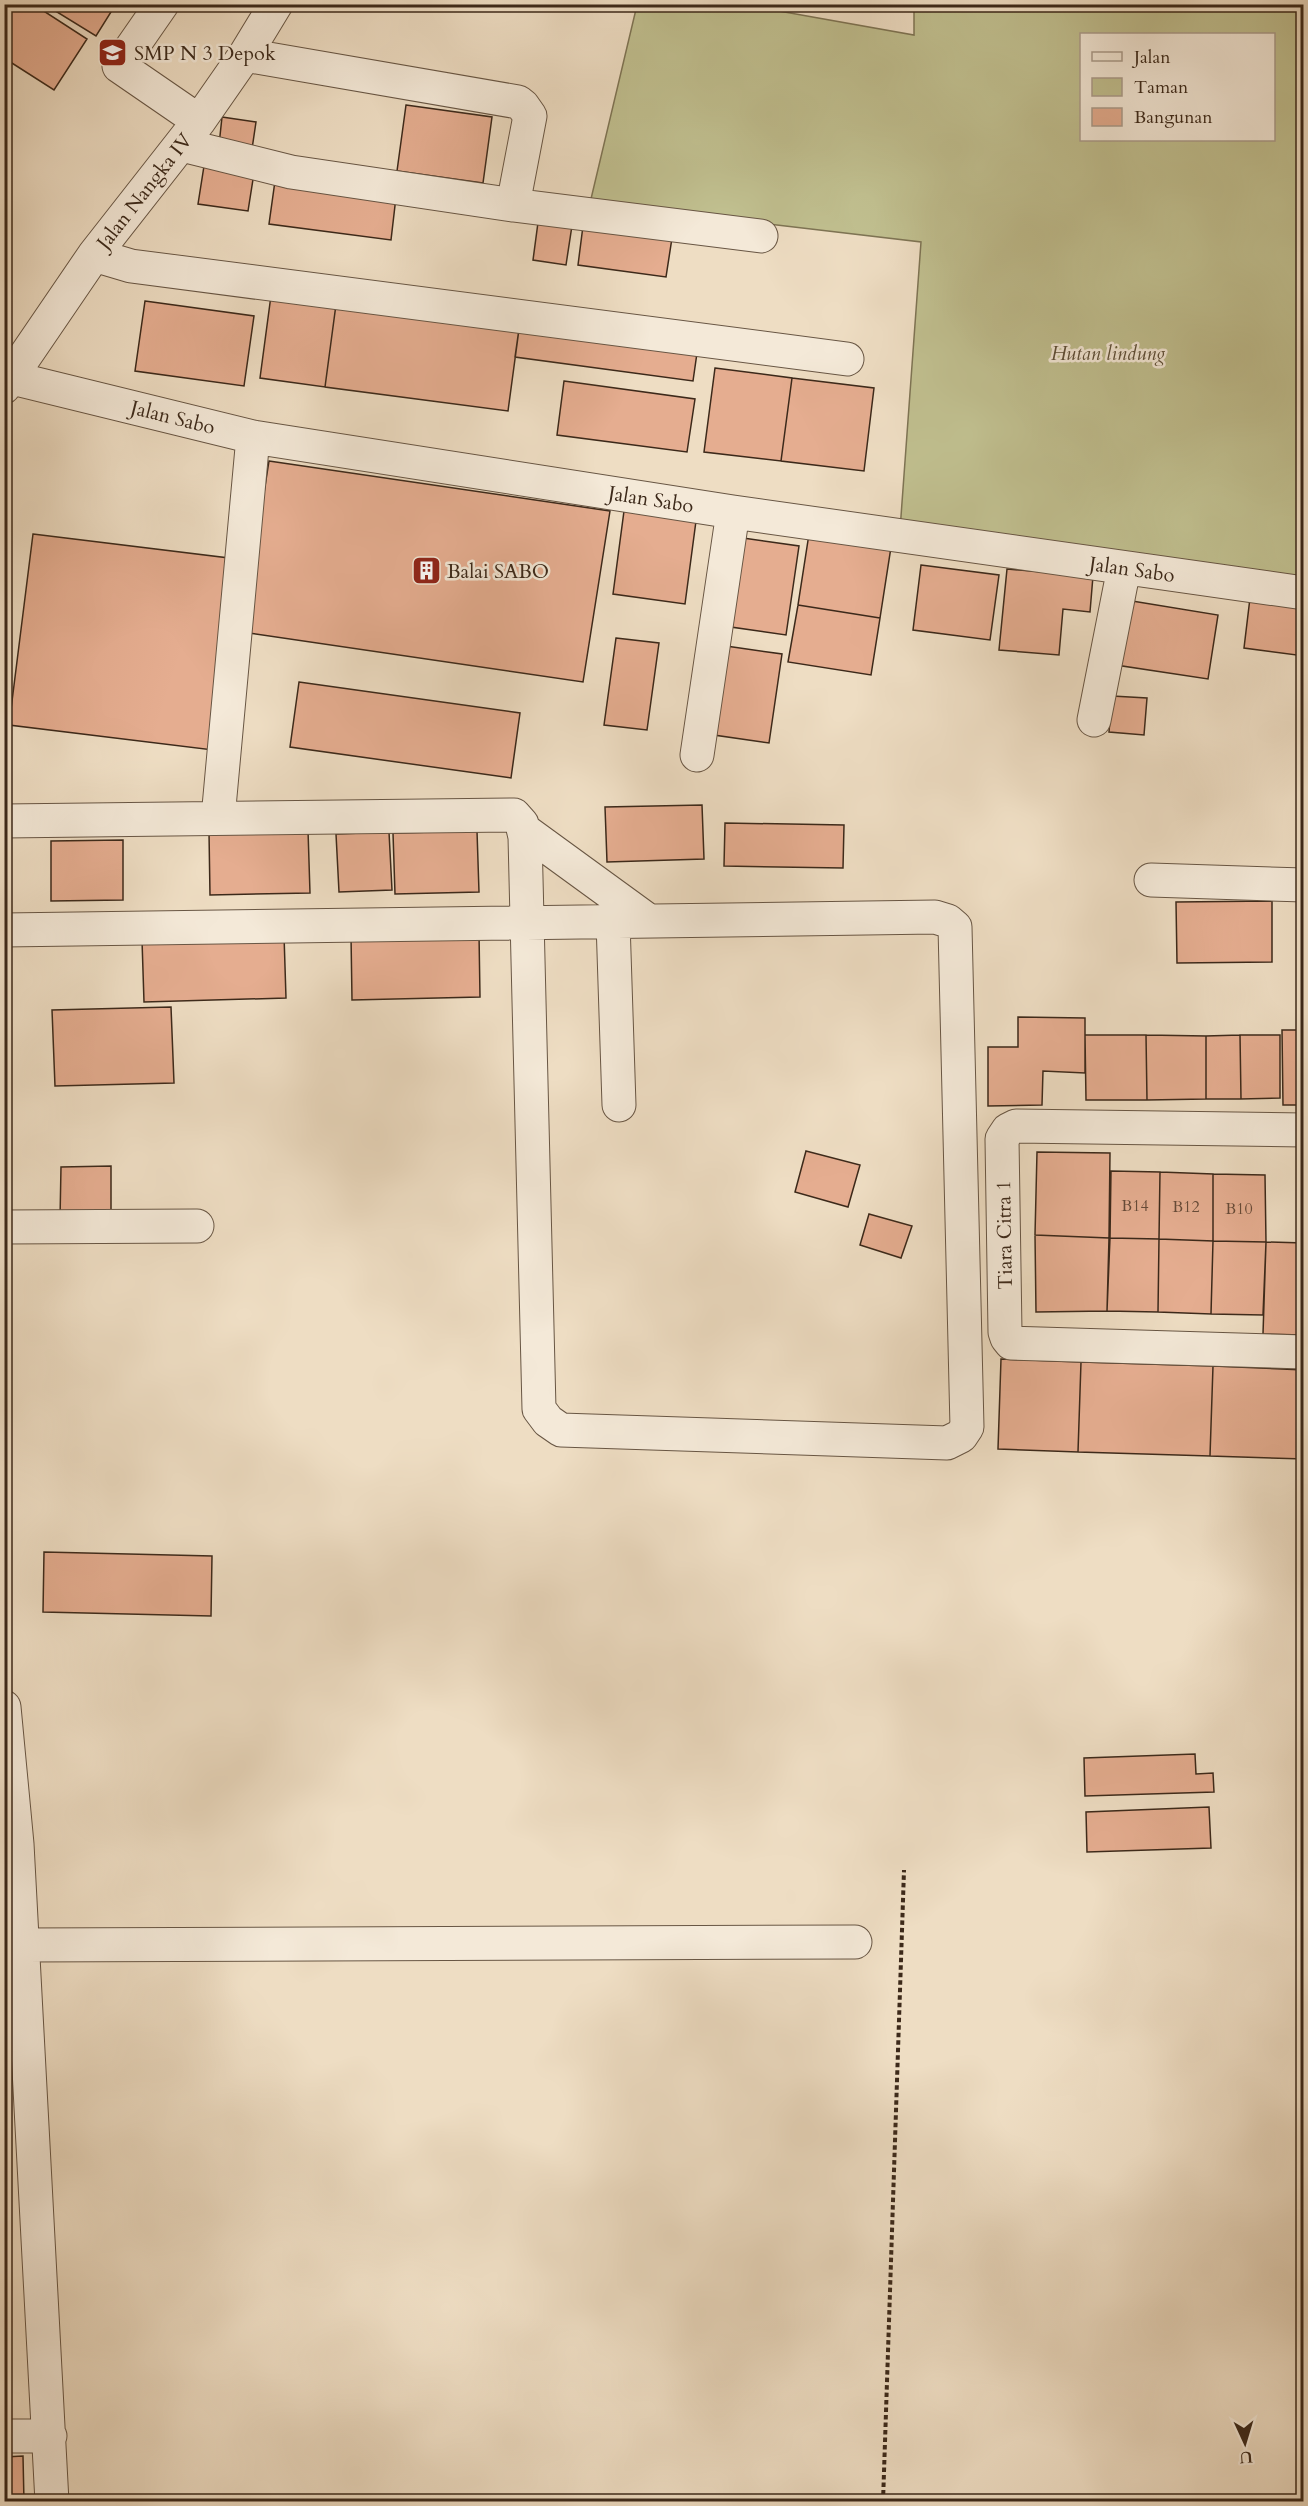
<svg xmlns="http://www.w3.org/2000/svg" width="1308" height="2506" font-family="Cardo,serif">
<rect width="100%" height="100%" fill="#eeddc3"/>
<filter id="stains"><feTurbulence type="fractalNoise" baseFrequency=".00333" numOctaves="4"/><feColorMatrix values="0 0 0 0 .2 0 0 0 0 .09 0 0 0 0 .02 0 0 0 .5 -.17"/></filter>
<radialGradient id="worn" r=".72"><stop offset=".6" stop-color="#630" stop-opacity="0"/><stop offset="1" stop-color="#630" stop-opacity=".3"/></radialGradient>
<path fill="#c0bf8f" stroke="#7e7454" stroke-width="1.5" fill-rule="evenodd" d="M637,5H745L914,35V5H1303V579L900,530L921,242L590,203ZM1082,34H1274V140H1082Z"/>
<path fill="#e5ad90" stroke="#3c291a" stroke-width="1.5" d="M17,4H33L87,39L54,90L4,58V24Z
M44,4H116L96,36Z
M406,105L492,117L483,183L397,171Z
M222,117L256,122L252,149L219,145Z
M204,166L254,173L248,211L198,204Z
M275,181L396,197L391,240L269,224Z
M539,215L573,219L566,265L533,260Z
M583,226L672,238L666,277L578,265Z
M272,288L337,297L325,387L260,378Z
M337,297L520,322L508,411L325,387Z
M145,301L254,316L244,386L135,371Z
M520,322L698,346L693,381L515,357Z
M715,368L792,378L781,461L704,452Z
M792,378L874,388L864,471L781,461Z
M564,381L695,399L687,452L557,435Z
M269,461L610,511L583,682L242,632Z
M624,511L696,521L685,604L613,594Z
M33,534L237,559L213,750L9,725Z
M809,534L891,547L880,618L798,605Z
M743,538L799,546L786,635L731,627Z
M921,565L999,575L990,640L913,630Z
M1007,569L1093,576L1090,612L1063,609L1059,655L999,650Z
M1250,598L1304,605V656L1244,648Z
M1126,600L1218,615L1208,679L1116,665Z
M798,605L880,618L871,675L788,662Z
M616,638L659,643L647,730L604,725Z
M726,646L782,654L769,743L714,735Z
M299,682L520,713L511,778L290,747Z
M1112,696L1147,698L1144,735L1109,732Z
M702,805L704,859L607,862L605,807Z
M725,823L844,825L843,868L724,866Z
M308,830L310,893L210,895L209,832Z
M477,831L479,892L395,894L393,833Z
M389,832L392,890L339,892L336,834Z
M123,840V900L51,901V841Z
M1298,900H1304V961H1298Z
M1272,901V962L1177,963L1176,902Z
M479,933L480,997L352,1000L351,936Z
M284,935L286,998L144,1002L142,940Z
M171,1007L174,1083L55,1086L52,1010Z
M1018,1017L1085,1018V1073L1043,1071L1042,1105L988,1106V1047H1018Z
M1282,1030H1304V1105H1283Z
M1085,1035H1146L1147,1100H1086Z
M1146,1035L1206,1036V1099L1147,1100Z
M1240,1035L1241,1099H1206V1036Z
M1240,1035H1280V1098L1241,1099Z
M806,1151L860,1165L848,1207L795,1192Z
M1037,1152L1110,1153L1109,1238L1035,1235Z
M111,1166V1220L60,1219L61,1167Z
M1111,1171L1160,1172L1159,1239L1110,1238Z
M1160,1172L1213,1174V1241L1159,1239Z
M1213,1174L1265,1175L1266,1242L1213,1241Z
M869,1214L912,1226L901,1258L860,1245Z
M1035,1235L1109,1238L1107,1311L1036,1312Z
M1110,1238L1159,1239L1158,1312L1107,1311Z
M1159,1239L1213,1241L1211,1314L1158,1312Z
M1213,1241L1266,1242L1263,1315L1211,1314Z
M1266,1242L1304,1243V1335L1263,1334Z
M1001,1359L1081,1362L1078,1452L998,1449Z
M1081,1362L1213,1366L1210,1456L1078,1452Z
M1213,1366L1304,1370V1459L1210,1456Z
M44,1552L212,1556L211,1616L43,1612Z
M1195,1754L1196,1774L1213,1773L1214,1792L1085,1796L1084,1758Z
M1209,1807L1211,1848L1087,1852L1086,1812Z
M23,2456L24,2502H4V2457Z"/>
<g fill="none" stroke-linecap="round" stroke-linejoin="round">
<defs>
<path id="minor" d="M162,4L119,66L199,121
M245,55L518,102L523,106L530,116L513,205
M182,145L291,172L513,205L761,236
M94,255L131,266L847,359
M4,376L253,437L733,512L1304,593
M4,387L94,255L199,121L245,55L276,4
M1094,720L1124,568
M697,755L733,512
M218,818L253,437
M4,821L514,815L522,824L525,837L539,1409L548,1421L561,1430L947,1443L961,1436L967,1427L955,927L948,921L935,917L4,930
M524,830L649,921
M1151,880L1304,885
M613,922L619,1105
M1304,1130L1016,1126L1008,1130L1002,1139L1005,1332L1007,1338L1011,1343L1304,1352
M4,1227L197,1226
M4,1707L17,1844L52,2502
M22,1945L855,1942
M4,2436H50"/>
</defs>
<use href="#minor" stroke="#685644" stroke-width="35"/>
<path stroke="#3c291a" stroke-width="4" stroke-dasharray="4.5 3" stroke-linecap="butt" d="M883,2502L904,1870"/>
<use href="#minor" stroke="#f4e9d8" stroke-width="33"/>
</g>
<defs>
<symbol id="school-square" viewBox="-11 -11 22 22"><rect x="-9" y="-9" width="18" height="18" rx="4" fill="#8f2418" stroke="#f4e9d8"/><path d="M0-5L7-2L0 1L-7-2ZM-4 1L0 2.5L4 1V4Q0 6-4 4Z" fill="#fff"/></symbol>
<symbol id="building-square" viewBox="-11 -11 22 22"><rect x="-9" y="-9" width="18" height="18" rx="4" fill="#8f2418" stroke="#f4e9d8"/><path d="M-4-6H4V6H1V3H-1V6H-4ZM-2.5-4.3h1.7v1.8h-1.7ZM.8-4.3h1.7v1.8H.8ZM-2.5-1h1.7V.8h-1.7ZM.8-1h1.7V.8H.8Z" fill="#fff"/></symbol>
</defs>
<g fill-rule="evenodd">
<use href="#school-square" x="96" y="36" width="33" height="33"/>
<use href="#building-square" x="410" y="554" width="33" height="33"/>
</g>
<g text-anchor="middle" stroke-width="5" stroke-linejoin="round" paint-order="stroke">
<g font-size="16" fill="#664a38">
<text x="1135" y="1211">B14</text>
<text x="1186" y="1212">B12</text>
<text x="1239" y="1214">B10</text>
</g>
<g font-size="20" fill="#3c291a" stroke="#f4e9d8" text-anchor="start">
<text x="134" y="60">SMP N 3 Depok</text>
<text x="447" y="578">Balai SABO</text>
</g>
<g font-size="20" fill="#3c291a" stroke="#f4e9d8">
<text transform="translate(144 191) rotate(-52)" y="7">Jalan Nangka IV</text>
<text transform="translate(173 417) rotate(14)" y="7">Jalan Sabo</text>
<text transform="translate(651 499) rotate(9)" y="7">Jalan Sabo</text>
<text transform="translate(1132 569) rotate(8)" y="7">Jalan Sabo</text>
<text transform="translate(1004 1235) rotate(-91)" y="7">Tiara Citra 1</text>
</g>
<g font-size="20" font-style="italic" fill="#5d4e37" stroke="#f4e9d8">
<text x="1108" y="360">Hutan lindung</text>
</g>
</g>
<rect width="1308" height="2506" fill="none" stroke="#eeddc3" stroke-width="24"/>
<rect x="6" y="6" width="1296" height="2494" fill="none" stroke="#3c291a" stroke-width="3"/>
<rect x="12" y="12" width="1284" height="2482" fill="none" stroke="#3c291a" stroke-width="1.5"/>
<rect x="1080" y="33" width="195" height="108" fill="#f4e9d8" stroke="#aa9c8c" stroke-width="1.5"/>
<rect x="1092" y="52" width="30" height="9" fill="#f4e9d8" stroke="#aa9c8c" stroke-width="1.5"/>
<text x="1134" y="63" font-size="18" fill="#3c291a">Jalan</text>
<rect x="1092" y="78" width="30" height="18" fill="#c0bf8f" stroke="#aa9c8c" stroke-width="1.5"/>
<text x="1134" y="93" font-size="18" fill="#3c291a">Taman</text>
<rect x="1092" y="108" width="30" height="18" fill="#e5ad90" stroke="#aa9c8c" stroke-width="1.5"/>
<text x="1134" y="123" font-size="18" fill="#3c291a">Bangunan</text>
<g transform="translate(1245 2443) rotate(176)" stroke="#f4e9d8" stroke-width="4.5" paint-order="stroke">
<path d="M0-4.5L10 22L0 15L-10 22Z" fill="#3c291a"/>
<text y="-9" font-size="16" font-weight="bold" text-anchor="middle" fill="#3c291a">U</text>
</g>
<rect width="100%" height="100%" filter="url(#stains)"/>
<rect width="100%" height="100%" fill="url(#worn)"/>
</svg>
